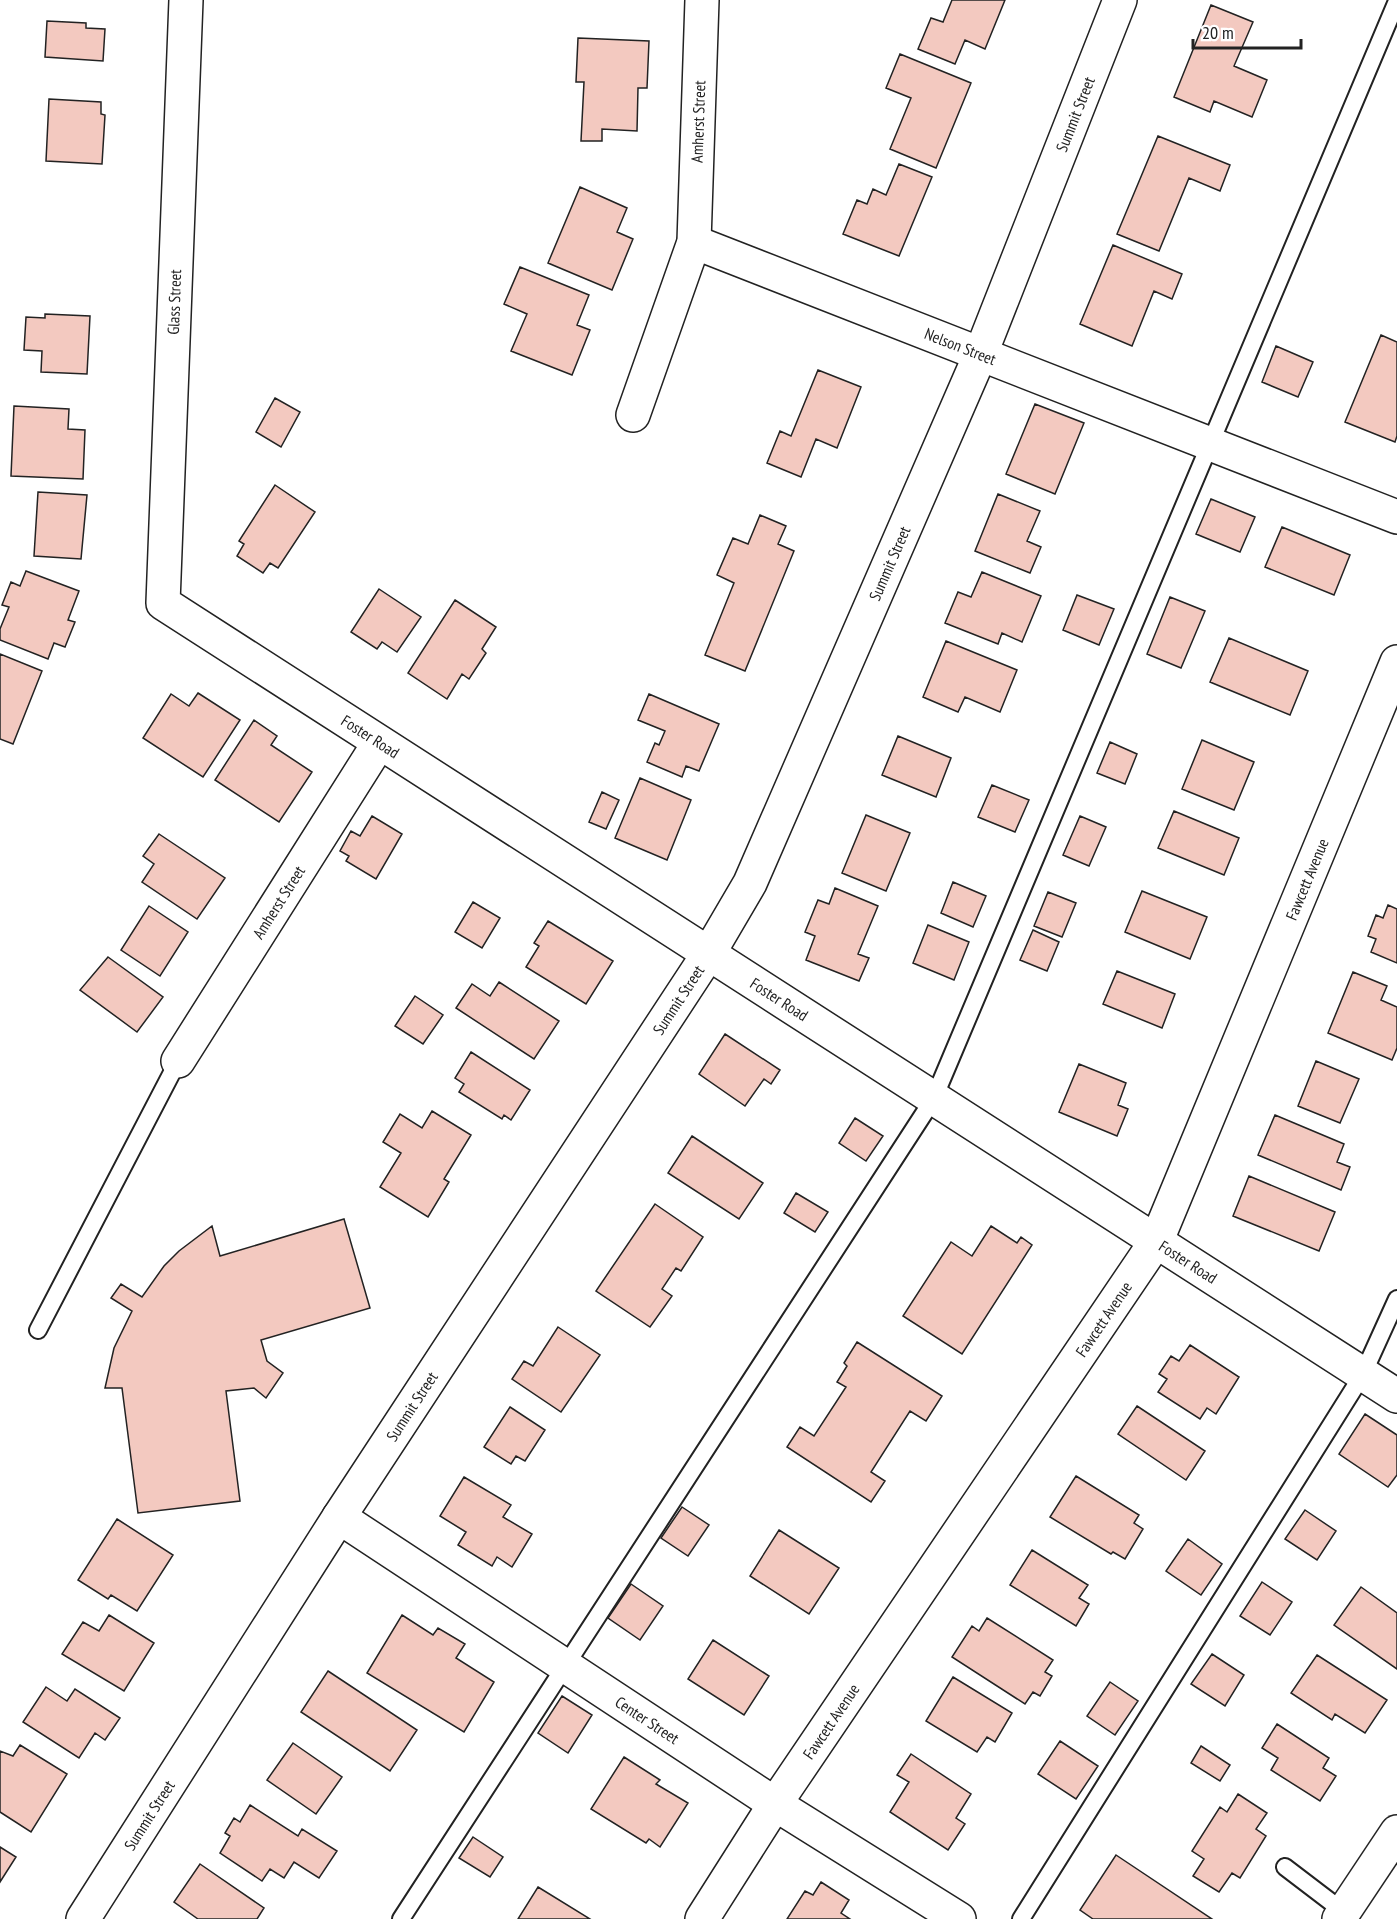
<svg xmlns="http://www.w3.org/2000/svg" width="1397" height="1919" font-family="'PT Sans Narrow',sans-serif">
<rect width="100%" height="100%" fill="#fff"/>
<path fill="#f3c9c0" stroke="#222" stroke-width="1.5" d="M952,0H1005L985,49L965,40L955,64L918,49L931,18L943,22Z
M1211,5L1253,22L1234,66L1267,80L1252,117L1214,101L1210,112L1174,97Z
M47,21L86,23V28L105,29L103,61L45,57Z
M578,38L649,41L647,88H638L637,131L602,129V141H581L584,82H576Z
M900,54L971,83L936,168L890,149L911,98L886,88Z
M49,99L101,102V114L105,115L102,164L46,161Z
M1158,136L1230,165L1220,191L1189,178L1159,251L1117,234Z
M899,164L932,177L899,256L843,234L857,200L867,204L873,189L886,195Z
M580,187L627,208L617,232L633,239L612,290L548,263Z
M1113,245L1182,274L1172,299L1154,291L1132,346L1080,324Z
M520,267L589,295L577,325L590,330L572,375L511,351L527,314L504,304Z
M45,314L90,316L87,374L41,372L42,351L24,350L26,317L45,318Z
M1381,335L1397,342V436L1395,442L1345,422Z
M1276,346L1313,362L1298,397L1262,382Z
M818,370L861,387L837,448L816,439L801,477L767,463L780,431L791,436Z
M275,398L300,412L281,447L256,432Z
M1035,404L1084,423L1055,494L1006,474Z
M14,406L69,409L68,429L85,430L83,479L11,476Z
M275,485L315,512L278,568L270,563L263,573L237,556L244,544L239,541Z
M38,492L87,495L81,559L34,556Z
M998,494L1040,511L1027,541L1041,547L1030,573L975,551Z
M1211,499L1255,517L1240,552L1196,534Z
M760,515L786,526L778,544L794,551L745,671L705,655L734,583L717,575L733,538L748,544Z
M1282,527L1350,555L1334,595L1265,567Z
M26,571L79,591L68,620L75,622L65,647L54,643L48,659L0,640V629L9,607L2,605L11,582L20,586Z
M982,572L1041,596L1022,642L1002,633L998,644L945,623L958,592L971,597Z
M379,589L421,617L397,652L382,642L377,649L351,632Z
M1077,595L1114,609L1099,645L1063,630Z
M1170,597L1205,611L1181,668L1147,654Z
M455,600L496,627L482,649L486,653L469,679L462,674L447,699L408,673Z
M1229,638L1308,671L1290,715L1210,682Z
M946,641L1017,670L1000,712L965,697L958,712L923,697Z
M0,654L42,671L13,744L0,739Z
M198,693L240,720L203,777L143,738L171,694L189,706Z
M649,694L719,724L699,771L686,766L682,777L647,762L655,743L659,745L665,731L638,720Z
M254,720L277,736L271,745L312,772L279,822L215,780Z
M898,736L951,758L936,797L882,775Z
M1202,740L1254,762L1234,810L1182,789Z
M1110,742L1137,754L1125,784L1097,773Z
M640,778L691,800L667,860L615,838Z
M992,785L1029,800L1015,832L978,817Z
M602,792L619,800L606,829L589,822Z
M1174,811L1239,838L1224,875L1158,848Z
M866,815L910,833L886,891L842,873Z
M372,816L402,834L376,879L346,861L349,856L340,851L351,831L360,836Z
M1080,816L1106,827L1089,866L1063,855Z
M159,834L225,878L197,919L142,882L154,864L143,856Z
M953,882L986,896L973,927L941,913Z
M835,888L878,906L858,954L869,958L859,981L806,960L815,936L805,932L818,900L829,904Z
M1142,891L1207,917L1190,959L1125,932Z
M1048,892L1076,903L1062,937L1034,926Z
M473,902L500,918L482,948L455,932Z
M1388,905L1397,909V963L1371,952L1376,939L1368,936L1376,915L1383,918Z
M149,906L188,932L160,976L121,950Z
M548,921L613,961L586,1004L526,967L539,946L534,943Z
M928,925L969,942L954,980L913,963Z
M1033,930L1059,942L1047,971L1020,960Z
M108,957L163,997L137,1032L80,990Z
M1117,971L1175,994L1162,1028L1103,1004Z
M1353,972L1387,986L1381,1000L1397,1007V1048L1392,1060L1328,1033Z
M499,982L559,1021L534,1059L456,1008L472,984L490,996Z
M415,996L443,1015L423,1044L395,1026Z
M725,1034L780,1070L771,1084L764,1079L745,1106L699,1074Z
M471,1052L530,1090L511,1120L504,1115L502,1119L459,1092L464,1084L455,1078Z
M1316,1061L1359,1079L1340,1123L1298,1106Z
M1079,1064L1126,1083L1118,1105L1128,1109L1117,1136L1059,1112Z
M432,1111L471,1135L444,1179L449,1182L428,1217L380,1187L401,1153L383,1142L400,1114L422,1128Z
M1275,1115L1344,1144L1337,1162L1350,1167L1341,1190L1258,1155Z
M855,1118L883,1136L866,1161L839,1143Z
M692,1136L763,1183L739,1219L668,1173Z
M1249,1176L1335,1212L1319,1251L1233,1216Z
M796,1193L828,1212L815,1232L784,1213Z
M655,1204L703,1237L681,1271L676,1268L662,1289L672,1296L650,1327L596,1291Z
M344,1219L370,1308L261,1340L267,1361L283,1373L266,1398L254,1388L226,1391L240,1501L138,1513L122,1388H105L114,1348L132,1311L111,1298L121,1284L142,1297L164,1266L179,1251L212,1226L220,1256Z
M991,1226L1017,1243L1021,1237L1032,1245L962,1354L903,1316L951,1242L972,1256Z
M558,1327L600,1355L561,1412L512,1379L524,1361L533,1366Z
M857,1342L942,1396L926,1421L910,1411L871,1472L885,1481L871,1502L787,1447L800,1427L814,1436L846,1387L837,1382L847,1366L844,1363Z
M1190,1345L1239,1377L1216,1414L1207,1408L1200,1419L1158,1392L1167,1379L1159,1374L1171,1356L1179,1361Z
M1137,1406L1205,1451L1186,1480L1118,1434Z
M510,1407L545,1430L525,1461L516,1456L511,1464L484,1447Z
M1365,1414L1397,1435V1475L1388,1487L1339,1454Z
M1076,1476L1139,1515L1134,1523L1143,1529L1125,1559L1113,1552L1111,1554L1050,1517Z
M464,1477L511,1505L503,1517L532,1534L512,1567L497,1557L492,1566L458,1545L466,1532L440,1516Z
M682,1507L709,1525L688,1556L661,1538Z
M1305,1510L1336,1531L1317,1560L1285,1539Z
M117,1519L173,1555L137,1611L111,1595L108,1599L78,1580Z
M779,1530L839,1568L809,1614L750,1576Z
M1188,1539L1222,1564L1201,1595L1166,1571Z
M1032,1550L1088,1585L1079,1598L1089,1604L1076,1626L1010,1585Z
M1262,1582L1292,1602L1270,1635L1240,1616Z
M631,1584L663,1606L640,1640L608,1618Z
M1361,1587L1397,1613V1669L1334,1625Z
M109,1615L154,1643L124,1691L62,1654L83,1622L99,1631Z
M402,1615L433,1635L438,1628L465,1644L456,1658L494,1682L464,1732L367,1673Z
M987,1618L1053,1660L1045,1672L1052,1676L1040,1696L1033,1692L1025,1704L952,1657L972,1626L979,1631Z
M713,1640L769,1676L744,1715L688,1679Z
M1212,1654L1244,1675L1225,1706L1191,1684Z
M1317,1655L1387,1700L1365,1733L1335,1714L1332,1720L1291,1693Z
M328,1671L417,1730L390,1771L301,1712Z
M953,1677L1012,1713L995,1742L987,1737L977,1752L926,1721Z
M1110,1682L1138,1701L1115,1735L1087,1716Z
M46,1687L67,1701L75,1689L120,1718L105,1740L95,1733L79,1758L23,1722Z
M562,1696L592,1715L568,1753L538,1733Z
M1277,1724L1329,1758L1323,1768L1336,1776L1320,1801L1271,1770L1278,1758L1262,1748Z
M1060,1741L1098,1766L1076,1799L1038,1774Z
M293,1743L342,1777L316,1814L267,1780Z
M20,1745L67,1774L31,1832L0,1812V1751L13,1756Z
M1201,1746L1230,1765L1220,1781L1191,1763Z
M911,1754L971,1794L956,1818L965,1824L948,1850L890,1812L909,1782L897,1775Z
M624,1757L660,1780L656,1784L688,1803L660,1847L649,1839L646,1843L591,1809Z
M1238,1794L1267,1813L1256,1829L1266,1836L1240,1878L1232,1873L1219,1892L1193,1876L1204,1859L1192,1851L1220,1807L1227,1812Z
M250,1805L298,1836L302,1829L337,1851L319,1878L294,1862L284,1878L270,1869L262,1881L220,1853L230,1836L225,1833L234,1818L240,1822Z
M473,1837L503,1857L490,1877L459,1858Z
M0,1847L16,1857L0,1882Z
M1116,1855L1212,1919H1093L1080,1910Z
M200,1864L264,1908L257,1919H198L174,1902Z
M821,1882L849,1900L841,1913L850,1919H787L805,1891L813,1895Z
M538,1887L590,1919H518Z"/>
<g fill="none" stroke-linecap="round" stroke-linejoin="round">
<defs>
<path id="lane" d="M38,1330L178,1061
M1285,1867L1344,1912
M401,1919L934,1098L1397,1
M1021,1919L1363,1374L1397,1299"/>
<g id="street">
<path id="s1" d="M186,0L163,603L1397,1396"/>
<path id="s2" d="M694,242L1397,517"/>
<path id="s3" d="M633,415L694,242L702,0"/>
<path id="s4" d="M178,1061L379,743"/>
<path id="s5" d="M339,1517L775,1804L959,1919"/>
<path id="s6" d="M83,1919L339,1517L709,953L750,883L981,353L1120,0"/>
<path id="s7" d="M702,1919L775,1804L1157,1240L1397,662"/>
</g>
<path id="secondary" d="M1339,1919L1397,1832"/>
</defs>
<use href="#lane" stroke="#222" stroke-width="20"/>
<use href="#street" stroke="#222" stroke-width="36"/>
<use href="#secondary" stroke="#222" stroke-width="36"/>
<use href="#lane" stroke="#fff" stroke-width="16"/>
<use href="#street" stroke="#fff" stroke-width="33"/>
<use href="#secondary" stroke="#fff" stroke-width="33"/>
</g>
<g text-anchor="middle" stroke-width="4.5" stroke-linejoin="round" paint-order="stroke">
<g font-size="16" fill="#222" stroke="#fff">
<text dy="6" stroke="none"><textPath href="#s6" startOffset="2067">Summit Street</textPath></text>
<text dy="6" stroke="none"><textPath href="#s3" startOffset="304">Amherst Street</textPath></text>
<text transform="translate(174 302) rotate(-88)" y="6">Glass Street</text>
<text dy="6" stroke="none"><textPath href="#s2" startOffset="286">Nelson Street</textPath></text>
<text dy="6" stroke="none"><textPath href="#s6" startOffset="1581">Summit Street</textPath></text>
<text dy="6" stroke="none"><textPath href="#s1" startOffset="850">Foster Road</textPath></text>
<text dy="6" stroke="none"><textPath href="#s7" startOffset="1208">Fawcett Avenue</textPath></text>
<text dy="6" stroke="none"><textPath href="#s4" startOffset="188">Amherst Street</textPath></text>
<text dy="6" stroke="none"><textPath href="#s1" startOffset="1336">Foster Road</textPath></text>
<text dy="6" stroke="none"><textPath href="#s6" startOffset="1095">Summit Street</textPath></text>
<text dy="6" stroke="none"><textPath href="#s1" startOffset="1822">Foster Road</textPath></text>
<text dy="6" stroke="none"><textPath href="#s7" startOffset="722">Fawcett Avenue</textPath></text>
<text dy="6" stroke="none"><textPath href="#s6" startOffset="609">Summit Street</textPath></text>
<text dy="6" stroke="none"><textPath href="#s5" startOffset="369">Center Street</textPath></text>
<text dy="6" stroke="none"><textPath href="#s7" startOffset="236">Fawcett Avenue</textPath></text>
<text dy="6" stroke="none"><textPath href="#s6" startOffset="123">Summit Street</textPath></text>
</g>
</g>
<path d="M1193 39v9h108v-9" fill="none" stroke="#222222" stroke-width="3"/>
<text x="1202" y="39" font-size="18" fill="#222222" stroke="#ffffff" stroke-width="4.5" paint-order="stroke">20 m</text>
</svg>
